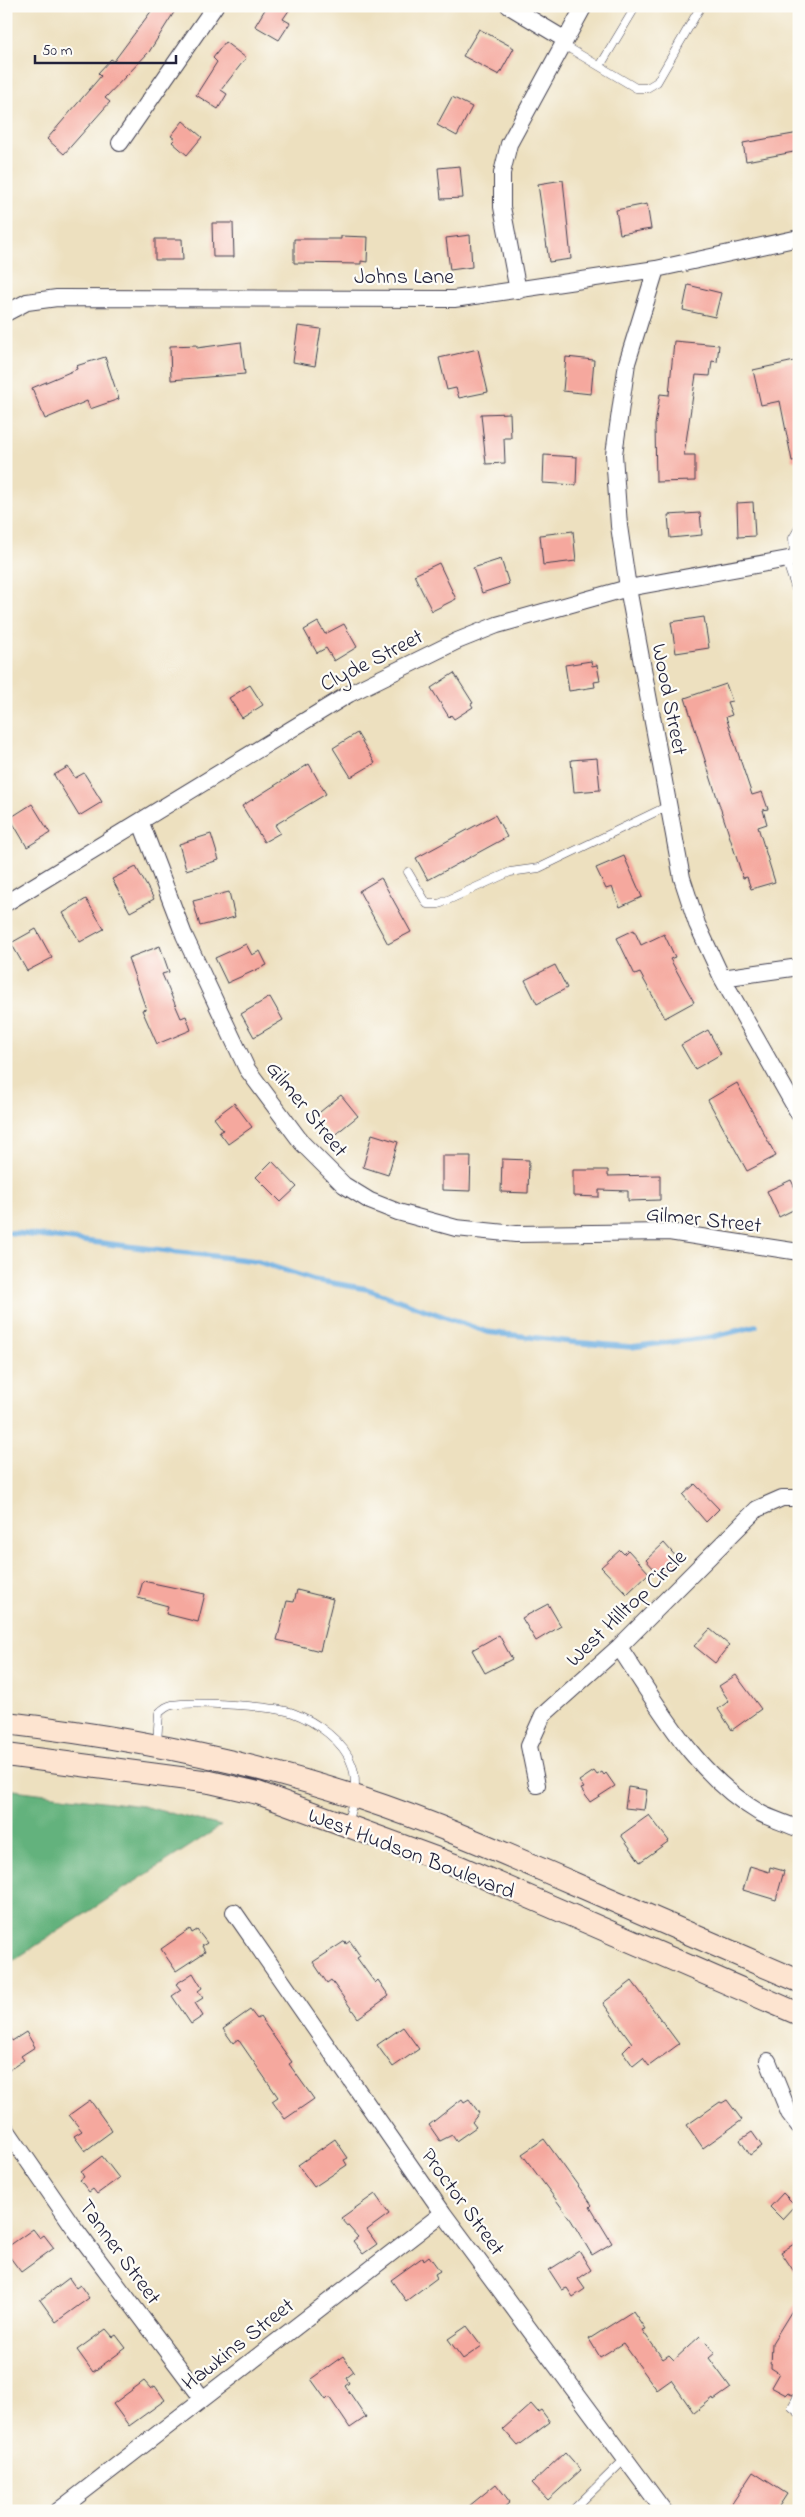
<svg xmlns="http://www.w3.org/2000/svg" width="805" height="2517" font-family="'Indie Flower',sans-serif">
<rect width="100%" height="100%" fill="#fdfcf7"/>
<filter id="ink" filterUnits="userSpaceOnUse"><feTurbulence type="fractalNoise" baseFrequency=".02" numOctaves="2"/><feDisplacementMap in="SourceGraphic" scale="10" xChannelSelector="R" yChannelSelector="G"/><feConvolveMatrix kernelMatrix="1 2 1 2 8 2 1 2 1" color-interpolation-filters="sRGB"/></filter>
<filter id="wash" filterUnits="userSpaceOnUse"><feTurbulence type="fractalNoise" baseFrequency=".0096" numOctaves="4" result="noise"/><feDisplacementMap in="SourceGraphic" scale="20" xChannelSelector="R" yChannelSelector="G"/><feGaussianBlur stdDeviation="1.12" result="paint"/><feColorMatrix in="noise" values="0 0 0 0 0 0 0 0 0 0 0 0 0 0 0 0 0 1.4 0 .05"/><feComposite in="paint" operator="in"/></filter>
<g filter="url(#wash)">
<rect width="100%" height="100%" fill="#ede0bf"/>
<path fill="#63b27d" stroke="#426a5c" d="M6,1789L142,1806L221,1826L6,1965Z"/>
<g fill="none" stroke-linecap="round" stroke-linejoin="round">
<path stroke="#6daee1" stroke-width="5.5" d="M6,1232L256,1261L314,1280L367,1289L487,1332L571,1342L631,1347L712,1337L756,1326"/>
</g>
<g id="blocks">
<path fill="#f5a89e" d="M155,6H178L149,52L105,98L110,102L64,154L47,139L101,76L98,73L111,59L114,61Z
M267,6H292L283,19L290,23L279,40L255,26Z
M479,29L514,48L499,75L463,56Z
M225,42L246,58L221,90L227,94L218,109L196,95L217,62L213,58Z
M452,97L472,107L457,136L437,125Z
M183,121L202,137L187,155L172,142L175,139L171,136Z
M799,133V151L746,161L743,143Z
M460,166L463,198L441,199L438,168Z
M563,180L571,259L549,262L538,184Z
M647,204L651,229L620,234L616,210Z
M212,223H233L234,257H213Z
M470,235L472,267L450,270L446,238Z
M341,236L368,237L367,262L361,261V264L294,263V239H341Z
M155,239H182L183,260H155Z
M688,285L721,293L715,317L683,310Z
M298,326L321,329L315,366L293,362Z
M674,341L719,345L717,362L712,361L710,376L696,375L684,455H695V481L656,482L655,425L660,394L669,395Z
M241,342L245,374L171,380L170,346L197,345V348Z
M478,349L488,392L459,398L456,388L447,390L439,358Z
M105,357L119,399L90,409L87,401L45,419L32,388L77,369L76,366Z
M566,357L594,360L591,394L563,391Z
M799,360V460L792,461L780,401L761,405L753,370Z
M510,413L511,438H504L505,463L486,464L481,414Z
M544,455L577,457L576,485L543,483Z
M753,502L755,536L738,537L737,503Z
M700,513L702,535L670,538L668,515Z
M573,531L576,561L543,565L540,535Z
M501,559L509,584L482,593L473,568Z
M439,563L456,599L432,611L414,575Z
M704,617L709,648L676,653L671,622Z
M318,622L325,634L344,624L357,647L334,661L326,648L317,653L304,630Z
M591,661L592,666L597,665L600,681L594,682L595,687L569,691L565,665Z
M454,673L473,703L471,704L473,707L454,719L451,715L449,717L431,688Z
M726,684L732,701L727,702L732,715L726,717L752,795L762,792L768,809L763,810L767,824L758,827L775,882L751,889L747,877L743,878L685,698Z
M250,685L263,705L242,718L229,698Z
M357,733L375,763L351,777L333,748Z
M597,758L600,790L574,792L571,760Z
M309,764L326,794L275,825L280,833L264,842L242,806Z
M68,767L75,778L84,773L102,802L79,816L54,775Z
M32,804L50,833L27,847L10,818Z
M495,815L507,837L428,880L416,858Z
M211,834L219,860L186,870L179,844Z
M624,856L642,897L620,907L612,887L606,889L596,868Z
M136,867L154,899L130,912L112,879Z
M381,878L411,932L388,944L359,891Z
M229,892L235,917L200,926L193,901Z
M86,899L104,929L80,942L63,913Z
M36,929L52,958L27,971L11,943Z
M634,930L641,945L664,934L675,957L670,959L694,1002L665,1018L640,973L635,975L617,938Z
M246,944L252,955L260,951L267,965L227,983L215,958Z
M160,946L169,972L162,974L181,1018L186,1016L191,1030L157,1044L142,1010L146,1009L128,958Z
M555,965L567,988L537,1004L525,980Z
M270,997L283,1020L254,1037L241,1014Z
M708,1030L721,1054L695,1069L681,1045Z
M737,1083L776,1156L747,1171L708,1100Z
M341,1095L358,1116L332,1137L315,1116Z
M234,1103L252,1127L228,1144L219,1132L223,1130L214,1118Z
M372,1134L398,1142L388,1175L363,1167Z
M442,1156H471L470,1191L442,1190Z
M502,1159L529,1160L528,1193L501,1192Z
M272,1161L297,1187L281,1202L256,1177Z
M573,1170H608V1176L660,1175V1200L628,1201V1191L599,1190V1197L573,1196Z
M791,1180L799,1196V1207L779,1217L767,1191Z
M695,1484L719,1509L706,1522L683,1495Z
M664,1543L679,1560L661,1577L646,1560Z
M620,1550L624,1554L628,1550L649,1573L627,1594L601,1567Z
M143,1581L205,1594L198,1622L166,1614L168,1606L138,1598Z
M297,1590L333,1599L320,1651L277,1640L287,1601L294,1602Z
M548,1604L561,1626L536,1641L522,1618Z
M710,1629L729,1645L715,1663L694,1646Z
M499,1635L512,1659L485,1673L472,1650Z
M736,1675L761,1709L732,1730L718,1709L729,1701L719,1686Z
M594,1771L597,1775L602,1772L604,1775L606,1773L615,1786L590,1802L581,1789L584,1788L579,1781Z
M628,1787L647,1790L644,1810L625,1808Z
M649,1815L669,1841L640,1862L621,1835Z
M750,1866L769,1872L770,1867L784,1871L776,1900L743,1890Z
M190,1929L192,1933L197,1930L207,1943L202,1946L205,1952L176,1971L161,1949Z
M345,1941L346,1944L350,1941L360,1956L357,1958L375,1983L378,1980L389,1996L358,2018L331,1980L327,1983L313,1962Z
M193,1973L202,1988L198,1991L203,1998L195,2003L203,2016L191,2024L172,1996L181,1990L176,1984Z
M632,1981L679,2044L649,2066L643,2058L633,2066L623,2052L632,2043L603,2003Z
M250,2010L257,2019L260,2017L279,2044L292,2062L289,2064L314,2099L285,2119L272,2101L278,2097L242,2045L238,2039L233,2043L223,2029Z
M403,2027L419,2049L393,2067L377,2045Z
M6,2032L12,2041L26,2032L35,2047L21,2056L24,2060L6,2072Z
M462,2099L464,2102L469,2099L479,2113L472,2122L476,2127L456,2141L452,2135L440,2141L429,2125Z
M90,2100L112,2131L85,2151L74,2136L82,2131L69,2115Z
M727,2100L742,2120L703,2148L687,2125L720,2102L722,2103Z
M752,2132L762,2146L750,2155L740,2140Z
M335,2139L348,2158L344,2160L347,2165L314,2187L298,2165Z
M544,2139L592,2205L590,2207L612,2243L592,2255L571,2220L522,2154Z
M102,2156L119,2178L97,2194L93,2189L89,2192L80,2180L84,2177L81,2172Z
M783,2193L795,2205L782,2219L770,2207Z
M375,2194L389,2214L367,2230L377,2244L363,2254L353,2241L358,2237L341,2218Z
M33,2229L40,2238L44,2235L54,2248L21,2272L6,2252V2248Z
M799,2241V2279L781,2252Z
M579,2251L591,2270L578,2279L585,2289L573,2297L567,2288L562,2290L549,2270Z
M429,2256L440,2271L435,2274L437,2278L406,2301L391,2280L423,2257L424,2260Z
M69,2278L76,2288L80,2285L89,2298L56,2322L40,2300Z
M799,2299V2393L792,2395L788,2393L786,2395L771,2387L779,2373L771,2368L772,2343Z
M633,2311L645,2329L642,2330L663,2359L669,2355L674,2360L700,2336L715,2353L709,2358L731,2388L714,2400L713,2398L694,2413L671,2380L657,2390L623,2343L600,2357L589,2339Z
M467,2326L482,2346L463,2359L448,2339Z
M106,2329L113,2337L116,2335L126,2348L93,2372L77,2350Z
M343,2356L354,2372L346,2378L349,2383L345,2386L366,2417L350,2428L329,2397L326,2400L311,2379Z
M144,2381L151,2389L155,2386L165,2400L129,2426L113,2404Z
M531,2404L538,2412L541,2410L550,2422L518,2446L503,2429Z
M565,2452L581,2470L548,2500L532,2483Z
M753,2472L787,2494L776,2511H727Z
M496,2484L510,2502L500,2511H463Z"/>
</g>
</g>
<g filter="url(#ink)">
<use href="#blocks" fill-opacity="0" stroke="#403e4f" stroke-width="1"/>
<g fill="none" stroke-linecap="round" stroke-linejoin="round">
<defs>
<path id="service" d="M562,44L636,88H647L657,82L701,6
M600,66L636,6
M794,558L793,538L799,528
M786,560L799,598
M408,872L427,904H439L510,872L539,868L668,806
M157,1743L159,1713C163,1709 167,1706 172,1705C191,1701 276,1706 293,1713C315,1721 345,1742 352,1765C359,1784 352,1806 347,1824
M797,2398L792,2407L799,2413
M572,2511L625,2459"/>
<path id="minor" d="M509,6L564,39
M120,143L215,6
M656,269L627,363L614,454L619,526L628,588L682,878L697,924L722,978L799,1114
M518,291L502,207V173L509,144L584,6
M6,313L27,302L57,298L454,299L656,269L799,238
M141,823L184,935L247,1069L302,1143L344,1185L370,1201L398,1212L456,1228L516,1234L669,1232L799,1252
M6,903L349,694L457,641L497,625L628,588L799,557
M722,978L799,967
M619,1647C659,1707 695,1775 760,1813C771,1819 786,1823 799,1829
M537,1785L529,1746L543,1715L619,1647L757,1509L782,1498H799
M234,1912L443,2213L664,2511
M768,2061L789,2113L799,2126
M6,2129L75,2229L202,2398
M58,2511L443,2213"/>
<path id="secondary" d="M6,1723C127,1737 245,1760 360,1798C433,1822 504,1853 575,1884C649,1916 724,1949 799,1981
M6,1755L210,1782L258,1793L460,1867L799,2014"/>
</defs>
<use href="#service" stroke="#403e4f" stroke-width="9"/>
<use href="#minor" stroke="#403e4f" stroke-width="18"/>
<use href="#secondary" stroke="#403e4f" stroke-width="24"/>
<use href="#service" stroke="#fff" stroke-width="8"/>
<use href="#minor" stroke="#fff" stroke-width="16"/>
<use href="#secondary" stroke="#fde4d0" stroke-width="22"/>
</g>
</g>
<g text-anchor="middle" stroke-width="4.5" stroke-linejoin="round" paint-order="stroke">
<g font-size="22" fill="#22223b" stroke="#fdfcf7">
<text x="404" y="283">Johns Lane</text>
<text transform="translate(371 659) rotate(-27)" y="8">Clyde Street</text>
<text transform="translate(671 699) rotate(79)" y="8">Wood Street</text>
<text transform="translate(308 1108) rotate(51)" y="8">Gilmer Street</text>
<text transform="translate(704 1218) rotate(6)" y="8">Gilmer Street</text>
<text transform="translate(625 1607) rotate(-44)" y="8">West Hilltop Circle</text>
<text transform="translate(412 1852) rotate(21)" y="8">West Hudson Boulevard</text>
<text transform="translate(464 2201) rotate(54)" y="8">Proctor Street</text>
<text transform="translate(121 2251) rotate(54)" y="8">Tanner Street</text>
<text transform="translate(237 2343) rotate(-38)" y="8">Hawkins Street</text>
</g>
</g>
<rect width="805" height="2517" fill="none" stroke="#fdfcf7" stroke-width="25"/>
<path d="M35 55v8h141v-8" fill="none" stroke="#22223b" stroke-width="2.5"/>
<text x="42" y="55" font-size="15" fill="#22223b" stroke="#fdfcf7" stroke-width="4" paint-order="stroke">50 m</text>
</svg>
